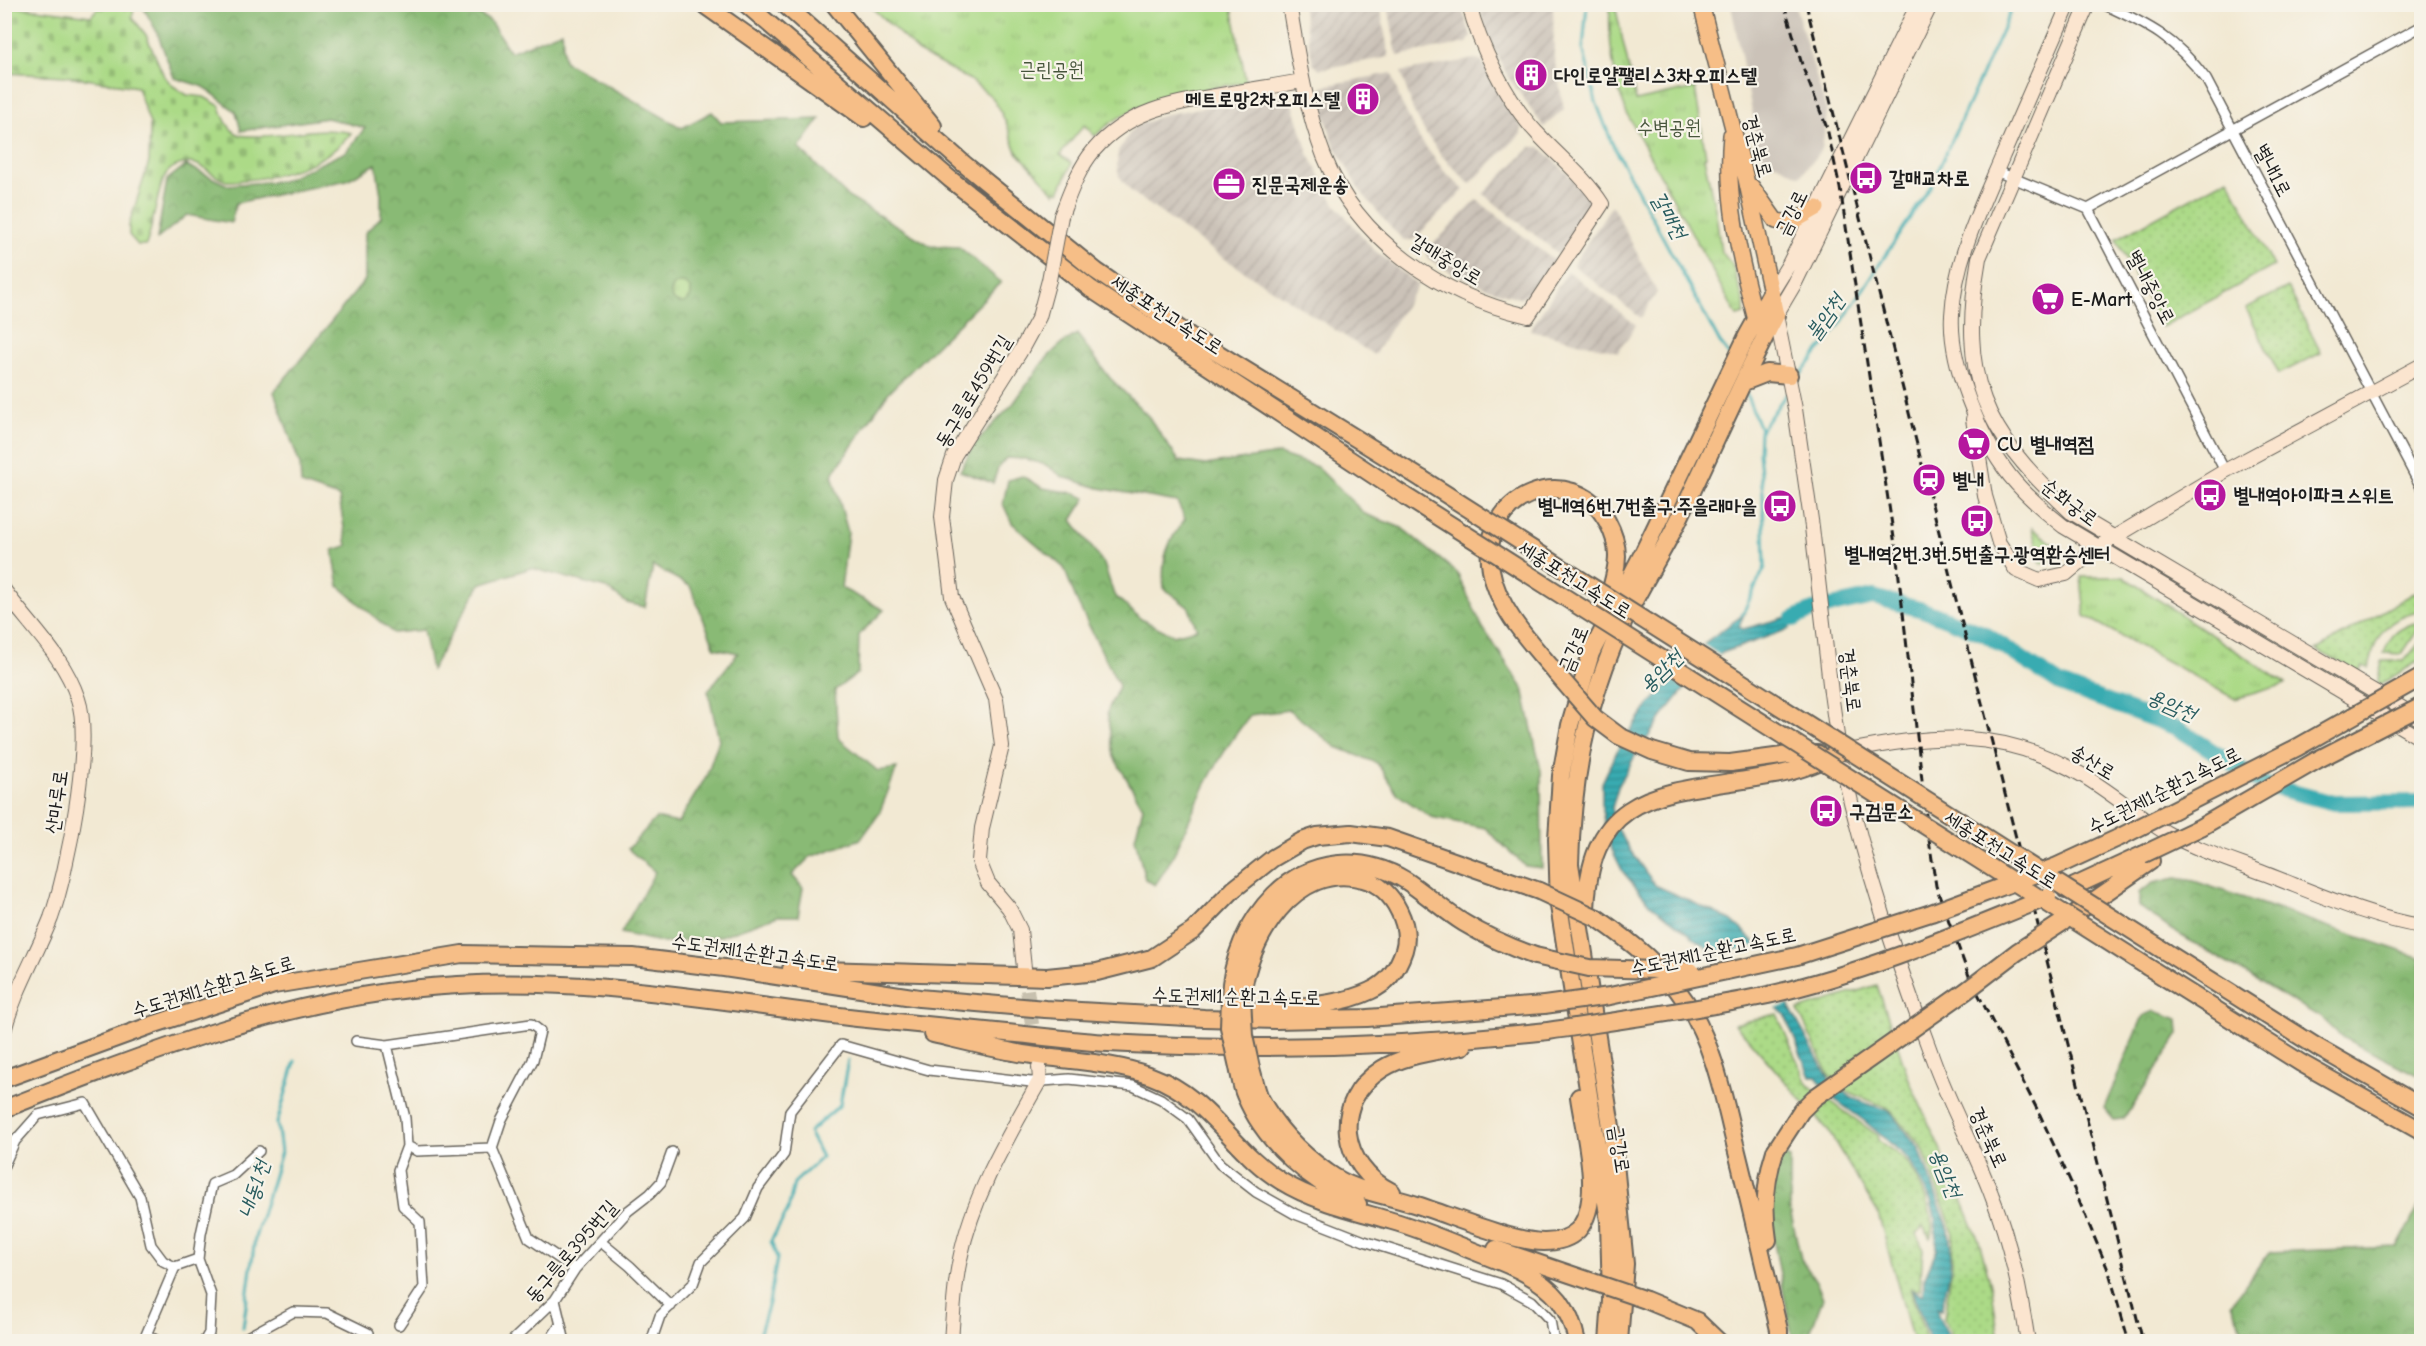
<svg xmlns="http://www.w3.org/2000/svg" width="2426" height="1346" font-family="'Comic Neue','Poor Story',sans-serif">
<defs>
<pattern id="industrial-furrows" width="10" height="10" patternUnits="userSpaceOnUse" patternTransform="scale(1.5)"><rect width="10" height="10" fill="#cbc2b8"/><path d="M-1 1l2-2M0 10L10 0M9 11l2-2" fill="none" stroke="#aea69e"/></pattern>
<pattern id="grass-dots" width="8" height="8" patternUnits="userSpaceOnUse" patternTransform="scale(1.5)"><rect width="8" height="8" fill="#acda87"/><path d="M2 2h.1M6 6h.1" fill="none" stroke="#93ba74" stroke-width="1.8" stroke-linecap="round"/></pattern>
<pattern id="forest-crowns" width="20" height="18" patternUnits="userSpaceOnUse" patternTransform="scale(1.5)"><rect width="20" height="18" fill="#89ba74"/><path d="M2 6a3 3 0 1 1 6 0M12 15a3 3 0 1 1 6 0" fill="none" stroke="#769f64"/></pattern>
<pattern id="cemetery-stones" width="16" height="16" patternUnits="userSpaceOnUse" patternTransform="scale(1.5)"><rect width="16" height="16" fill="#acda87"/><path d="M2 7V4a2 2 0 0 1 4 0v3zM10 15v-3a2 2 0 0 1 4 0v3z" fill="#93ba74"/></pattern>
<pattern id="park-tufts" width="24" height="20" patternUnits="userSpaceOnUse" patternTransform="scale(1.5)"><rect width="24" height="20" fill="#acda87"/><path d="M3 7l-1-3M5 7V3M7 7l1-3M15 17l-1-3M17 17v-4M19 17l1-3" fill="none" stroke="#93ba74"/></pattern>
<pattern id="water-rules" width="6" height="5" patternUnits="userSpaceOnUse" patternTransform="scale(1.5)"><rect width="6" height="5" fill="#39abb1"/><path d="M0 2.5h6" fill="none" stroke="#2f8a8f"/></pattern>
</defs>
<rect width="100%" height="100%" fill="#f7f3e8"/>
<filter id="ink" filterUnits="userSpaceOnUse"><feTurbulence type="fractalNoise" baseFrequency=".0167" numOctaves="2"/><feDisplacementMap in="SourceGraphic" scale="12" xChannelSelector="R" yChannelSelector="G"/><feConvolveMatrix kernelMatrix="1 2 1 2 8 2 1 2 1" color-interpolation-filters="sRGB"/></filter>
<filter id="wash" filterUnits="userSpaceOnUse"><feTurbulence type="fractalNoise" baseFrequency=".008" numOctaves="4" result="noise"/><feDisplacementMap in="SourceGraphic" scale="24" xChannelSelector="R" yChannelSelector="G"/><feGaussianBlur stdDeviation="1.35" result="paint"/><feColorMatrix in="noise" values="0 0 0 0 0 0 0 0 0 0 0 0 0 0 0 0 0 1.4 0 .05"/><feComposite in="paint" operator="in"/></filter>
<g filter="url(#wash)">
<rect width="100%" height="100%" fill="#f2e9d3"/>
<path fill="url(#industrial-furrows)" d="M1302,5H1380L1389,57L1320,69L1313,64Z
M1388,5H1461L1471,36L1467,43L1397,56Z
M1478,5H1553L1554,58L1564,109L1544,127L1508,77L1490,40Z
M1475,59L1482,62L1500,95L1521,126V134L1470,184L1442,156L1426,134L1413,110L1401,72Z
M1392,73L1400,100L1419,138L1444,171L1464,190L1413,240H1404L1392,229L1358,188L1333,142L1318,93L1323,86Z
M1284,93L1291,97L1308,153L1335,204L1373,249L1418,285L1374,355L1216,253L1132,192L1119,176L1117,164L1118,151L1134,127L1167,114Z
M1531,147H1540L1575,181L1590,200V208L1559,254L1483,194Z
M1477,200L1555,261L1534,293L1520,298L1498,292L1454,274L1427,258V250Z
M1612,205L1657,292L1641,318L1573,265Z
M1568,271L1636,325L1618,352L1530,330Z"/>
<path fill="#cbc2b8" d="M1731,5H1795L1827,113L1822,149L1800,176L1763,157L1754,141V121Z"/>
<path fill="url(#grass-dots)" stroke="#647b52" stroke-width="1.5" d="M2228,178L2274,266L2162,327L2116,239Z
M2288,287L2321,353L2279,374L2246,308Z
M2421,589V611C2385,620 2376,632 2369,668L2363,666L2359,672L2316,650Z
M2414,623L2421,625L2402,654L2384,653C2391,634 2396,630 2414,623Z
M2421,641V660L2379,685L2378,680L2382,661H2404Z
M1877,985L1910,1082L1948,1166L1979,1241L1992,1289L1999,1341H1955L1944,1319L1952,1265L1953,1232L1922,1147L1888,1108L1849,1092L1829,1076L1798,1010Z
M1777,1014L1807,1084L1877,1135L1878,1140C1887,1148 1901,1155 1908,1163C1919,1178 1938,1221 1930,1238L1923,1226L1917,1234L1923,1249L1920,1290L1910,1289L1927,1341H1913L1878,1213L1827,1129L1735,1024Z"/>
<path fill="url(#forest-crowns)" stroke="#526b48" stroke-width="1.5" d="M144,4L462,5L490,21L510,52L562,31L564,61L682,128L712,112L721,122L820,119L799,148L848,197L931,246L959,247L1001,282L889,392L832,475L848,532L841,588L884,610L859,635L858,673L835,690L838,738L878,771L897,768L879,814L861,839L810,857L792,875L803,888L798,916H778L721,936L664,943L621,933L655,872L628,849L656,818L678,823L706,777L719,740L708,691L738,653L715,648L690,586L653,566L645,607L627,603L606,588L531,568L480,584L431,670L423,630L393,633L339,586L333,550L347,546L339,497L301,484L300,465L274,392L365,280V233L381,217V195L376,164L347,180L236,203L231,223L187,215L157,239L167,180L186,165L227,185L282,181L346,152L365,128L327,118L241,131L236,112L204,87L174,78L157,32L143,7Z
M1077,334L1110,378L1148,416L1179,461L1205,465L1279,454L1317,467L1365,514L1402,528L1457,573L1483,628L1523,688L1541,771L1542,868L1525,866L1485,828L1431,817L1397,794L1377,763L1336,747L1289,710L1250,715C1230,741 1213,768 1199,798C1185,828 1175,858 1155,885L1145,879L1135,838L1143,807L1114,757L1107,712L1119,686L1078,604L1064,568L1012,523L1003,504L1008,480L1022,476L1043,488L1073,493L1086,498L1072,520L1104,564L1114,595L1141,619L1173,635L1197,629L1189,608L1164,588C1161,559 1167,542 1185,519L1177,502L1099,488L1063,477L1046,465L1026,459L1006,458L998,468L993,483L960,471L974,444L1013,404L1043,362L1060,345Z
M2176,878L2194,881L2421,958V1077L2343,1038L2323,1019L2170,929L2139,906V893L2153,883Z
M2155,1011L2178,1019L2179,1034L2132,1108L2122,1119L2114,1120L2104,1108L2143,1016Z
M1781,1154L1790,1158V1210L1801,1259L1816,1281L1823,1298L1807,1341H1793L1769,1217L1775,1172Z
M2421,1202V1341H2247L2231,1303L2270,1252L2397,1247Z"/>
<path fill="url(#cemetery-stones)" stroke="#647b52" stroke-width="1.5" d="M4,5L91,16L100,5H135L132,17L146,35L164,76L173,86L187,95L204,97L220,106C223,117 228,131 240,135C244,136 250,136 254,136C287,137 318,125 351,133C328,163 281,177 245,180C239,180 232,182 226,181C214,178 203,163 190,163C181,163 171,167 166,174C158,186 153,227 146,245H138L129,235V225L149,162L150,124L137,87L66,76L5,73Z"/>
<path fill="url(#park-tufts)" stroke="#647b52" stroke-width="1.5" d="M869,5H1244L1232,7L1246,82C1191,92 1137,96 1095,136L1084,125L1060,155L1072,163L1059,192L1056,190L1055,193L1017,152L1006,122L992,97L970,80L920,53Z
M1610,5H1615L1636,101L1695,88L1706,157L1704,158L1716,213L1721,252L1732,264L1744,302V314L1737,316L1627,114C1613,78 1608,43 1610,5Z
M671 293a10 10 0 1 1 20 0a10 10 0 1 1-20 0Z
M2032,528L2068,555L2041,564Z
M2081,577H2124L2286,684L2235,699L2085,616Z"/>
<path fill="url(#water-rules)" stroke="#2a6466" stroke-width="1.5" d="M1813,610L1789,629L1722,653L1696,675L1662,717L1635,756L1618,787L1612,808L1616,826L1630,850L1655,885L1731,920L1753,940L1829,1079L1852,1098L1889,1111L1919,1148L1949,1230L1951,1252L1949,1276L1941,1311L1937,1307L1938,1316L1952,1341H1930L1912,1290L1923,1295L1924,1279L1937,1249L1935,1218L1931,1201L1909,1159L1863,1120L1834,1099L1816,1077H1810L1785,1015L1711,951L1650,904L1623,872L1609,844L1602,811V783L1619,747L1647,707L1707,641L1744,614L1739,627L1743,629Z"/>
<path fill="#f2e9d3" d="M1813,607L1816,608L1815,612L1791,631L1789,614Z
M1701,643L1722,657L1698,677L1688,689L1669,677Z
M1759,945L1792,1003L1773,1009L1712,955Z"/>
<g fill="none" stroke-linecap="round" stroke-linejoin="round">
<path stroke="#39abb1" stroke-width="3" d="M1587,4L1583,48L1596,102L1612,143L1720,343L1731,357
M1794,383L1841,323L1931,186L2014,4
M1745,391L1760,429
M1742,615L1765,567L1763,494L1759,453L1760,431L1787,393
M243,1328L255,1238L281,1152L277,1123L295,1061
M757,1342L769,1303L777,1258L771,1241L788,1210L794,1183L822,1157L809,1132L840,1105L848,1060"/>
<path stroke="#39abb1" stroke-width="16" d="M1793,619L1813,610L1873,597L1923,610L1985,634L2060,684L2177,728L2265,785L2334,803L2422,802"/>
</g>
</g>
<g filter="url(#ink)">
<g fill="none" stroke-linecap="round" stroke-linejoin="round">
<path stroke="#c7c0ae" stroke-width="14" stroke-dasharray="14 7" stroke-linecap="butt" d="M1024,969L1038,1065"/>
<defs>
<path id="street" d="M2103,4C2149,25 2175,38 2206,79L2422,489
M1996,171L2088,209L2225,471
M2088,209L2422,26
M356,1041L387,1045L531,1024L540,1031L533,1060L501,1121L492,1148L529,1238L575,1269
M387,1045L405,1118L407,1146L398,1170L403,1206L420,1222L424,1287L399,1325
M407,1146L417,1151L492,1148
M4,1165L15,1141L38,1115L85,1103L140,1197L151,1245L163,1261L175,1267L198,1259
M601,1242L630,1266L671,1306
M555,1300L565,1342
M147,1335L159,1342
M143,1342L175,1267
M204,1342L209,1333L211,1295L198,1259L201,1234L212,1184L233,1175L259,1151
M238,1342L293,1312L327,1313L368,1333
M511,1342L555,1300L575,1269L628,1211L650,1194L661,1182L672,1152
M549,1342L560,1325
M651,1342L660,1316L693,1284L701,1262L745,1218L758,1188L784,1154L790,1111L841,1045L929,1070L1031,1082L1069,1079L1133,1086L1161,1099L1188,1119L1220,1164L1256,1192L1295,1214L1364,1241L1501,1284L1532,1301L1550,1320L1554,1342"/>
<path id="secondary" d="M1289,4C1298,56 1305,107 1324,156C1358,241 1441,296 1528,316L1602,204C1585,177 1559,157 1537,133C1508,103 1479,45 1469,4
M2069,4C2047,55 2025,105 2003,155C1981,207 1955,258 1952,315C1949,364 1980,438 2010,476C2026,496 2044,511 2063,526L2422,739
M2088,4L1979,258C1958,378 1983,431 2071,512L2422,720
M1061,216C1070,193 1078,169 1094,150C1128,111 1172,103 1221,95C1248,90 1275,86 1302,81
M1771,293L1789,264L1918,4
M1973,419L1985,496L1999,543L2016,570L2039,580L2066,574L2098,547L2225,471L2422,365
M1812,527L1795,409L1776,315L1795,283L1931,4
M4,590C30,626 64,656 78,699C93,742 67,874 51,918C36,956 14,992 4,1031
M1831,693L1839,750
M1844,752C1933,734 2000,727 2082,775C2111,792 2137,815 2165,832C2197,850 2232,861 2266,874C2313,892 2373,919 2422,926
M1843,768C1865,867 1898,964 1933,1059C1950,1106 1975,1150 1992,1196C2011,1244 2020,1291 2028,1342
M1024,968L1020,930L1009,908L988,883L979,861L982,828L1002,746L996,699L952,597L942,517L946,480L954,456L1020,352L1039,317L1049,280
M951,1342C953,1314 954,1286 960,1259C973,1194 1008,1137 1040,1080L1039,1067"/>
<path id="primary" d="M1701,4L1746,179L1776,315
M1731,135C1725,197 1740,260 1756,320
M1752,187L1776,221L1791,223L1817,208"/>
<path id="highway" d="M703,4L864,118
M746,4L950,179L1091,289L1405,496
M784,4L964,164L1096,271L1190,336L1422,479
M834,4L933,126
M1744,382L1767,373L1789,375
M1556,673C1531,643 1498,610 1491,570C1477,494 1573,459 1607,521C1613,532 1617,543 1617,556C1617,574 1610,591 1605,609
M1730,763L1796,754H1818
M2055,867L2118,838
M2066,890L2142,855
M1586,914C1588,782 1674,794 1775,775C1798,771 1818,763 1839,753
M1597,918C1632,942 1663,967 1686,1002C1714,1045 1724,1099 1736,1148C1751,1208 1765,1269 1779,1330V1342
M2063,922L2151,861
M2166,952L2317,1047L2422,1107
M2148,967L2301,1063L2422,1131
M791,969L1047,977L1097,972L1152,958L1193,931L1234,889L1273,858L1302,841L1317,836L1351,833L1388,838L1539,891
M1230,998C1231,959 1247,922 1274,895C1310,859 1361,854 1405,880C1425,893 1443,910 1464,923C1487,937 1510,947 1535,956
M1242,998C1247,941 1295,860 1363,879C1379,883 1392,896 1399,911C1405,923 1408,937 1404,950C1398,968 1387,984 1370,991C1336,1007 1295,1006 1258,1011
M933,1034C959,1040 986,1047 1013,1052C1059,1061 1106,1060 1151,1076C1211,1098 1232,1151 1281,1181C1315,1202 1354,1210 1392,1221C1424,1230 1455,1244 1486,1256C1512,1266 1540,1277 1559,1300C1568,1312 1574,1327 1577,1342
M1238,1067C1240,1076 1241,1086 1245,1095C1265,1144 1311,1181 1358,1204
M1251,1068C1254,1078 1256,1089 1260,1098C1276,1128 1300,1153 1327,1172C1354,1192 1387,1195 1417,1205C1452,1216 1509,1241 1544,1242C1556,1242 1569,1239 1578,1230C1604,1200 1584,1133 1579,1097
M4,1079L152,1025L274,985L462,954L633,957L724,968L919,998L1045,1009L1204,1018L1276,1020L1367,1018L1544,1005
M4,1109C150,1051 300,993 458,985C591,977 725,1003 857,1018C907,1023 956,1028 1006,1033C1040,1036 1074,1041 1108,1043C1254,1051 1403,1047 1548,1031
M1392,1192C1340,1166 1330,1102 1382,1069C1406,1054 1436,1052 1463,1046
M1768,1240C1763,1208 1765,1181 1775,1151
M1496,1249L1593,1282
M1646,1300L1697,1321L1719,1342
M1608,1342L1611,1300L1609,1221L1559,906L1557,839L1561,776L1570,725L1591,653L1644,551L1747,336L1771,293
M1619,1342L1625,1264L1612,1133L1570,864C1572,775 1589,689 1630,609C1645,579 1663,551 1678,521C1711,453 1741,382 1776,315"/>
</defs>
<use href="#street" stroke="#67645c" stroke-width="12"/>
<use href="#secondary" stroke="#67645c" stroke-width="16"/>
<use href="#primary" stroke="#67645c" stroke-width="18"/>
<use href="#highway" stroke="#67645c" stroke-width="20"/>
<use href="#street" stroke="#fff" stroke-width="9"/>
<use href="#secondary" stroke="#fbe5cf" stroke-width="14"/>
<use href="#primary" stroke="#f6be87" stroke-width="15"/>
<use href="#highway" stroke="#f6be87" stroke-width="16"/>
<path stroke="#1c1c1c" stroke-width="3" stroke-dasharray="9 4.5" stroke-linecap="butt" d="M1784,4L1803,68L1827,128L1840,188L1896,551L1928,833L1936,886L1969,976L2040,1115L2074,1189L2109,1272L2129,1342
M1806,4L2143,1342"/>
<defs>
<path id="secondary-bridge" d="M1049,280L1061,216
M1812,527L1831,693"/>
<path id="highway-bridge" d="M1422,479L2166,952
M1405,496L2148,967
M1556,673L1595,718L1619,736L1652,751L1689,762L1730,763
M2118,838L2298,747L2422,677
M2142,855L2201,827L2317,760L2422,706
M1539,891L1597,918
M1535,956L1589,968L1691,971
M1230,998L1229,1027L1238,1067
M1242,998L1244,1036L1251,1068
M1544,1005L1610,996L1797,956L1931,913L2055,867
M1548,1031C1621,1020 1696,1010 1768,995C1862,974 1959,933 2048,897
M1775,1151L1801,1111L1814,1098L1966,991L2017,952L2063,922
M1593,1282L1646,1300"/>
</defs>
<use href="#secondary-bridge" stroke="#67645c" stroke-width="16" stroke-linecap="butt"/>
<use href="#highway-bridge" stroke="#67645c" stroke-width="20" stroke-linecap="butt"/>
<use href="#secondary-bridge" stroke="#fbe5cf" stroke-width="14"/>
<use href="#highway-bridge" stroke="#f6be87" stroke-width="16"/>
</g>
</g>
<defs>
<symbol id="building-disc" viewBox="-11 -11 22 22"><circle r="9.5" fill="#b5179e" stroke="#f7f3e8"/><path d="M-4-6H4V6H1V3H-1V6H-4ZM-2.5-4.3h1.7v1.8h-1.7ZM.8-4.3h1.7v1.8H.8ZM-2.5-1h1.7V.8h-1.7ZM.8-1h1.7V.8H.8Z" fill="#fff"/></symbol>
<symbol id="bus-disc" viewBox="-11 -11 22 22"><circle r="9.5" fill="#b5179e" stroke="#f7f3e8"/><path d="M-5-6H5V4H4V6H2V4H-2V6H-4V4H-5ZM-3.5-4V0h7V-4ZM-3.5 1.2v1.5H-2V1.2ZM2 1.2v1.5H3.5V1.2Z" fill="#fff"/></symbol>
<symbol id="office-disc" viewBox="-11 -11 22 22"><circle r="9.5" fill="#b5179e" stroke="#f7f3e8"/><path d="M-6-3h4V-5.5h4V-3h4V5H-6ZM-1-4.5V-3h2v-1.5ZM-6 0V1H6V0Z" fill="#fff"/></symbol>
<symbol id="supermarket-disc" viewBox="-11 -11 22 22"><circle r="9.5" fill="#b5179e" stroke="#f7f3e8"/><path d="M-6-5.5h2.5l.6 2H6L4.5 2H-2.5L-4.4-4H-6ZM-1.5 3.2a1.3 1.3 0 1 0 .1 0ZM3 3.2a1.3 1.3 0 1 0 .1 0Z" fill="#fff"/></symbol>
<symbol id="station-disc" viewBox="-11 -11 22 22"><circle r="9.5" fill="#b5179e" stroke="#f7f3e8"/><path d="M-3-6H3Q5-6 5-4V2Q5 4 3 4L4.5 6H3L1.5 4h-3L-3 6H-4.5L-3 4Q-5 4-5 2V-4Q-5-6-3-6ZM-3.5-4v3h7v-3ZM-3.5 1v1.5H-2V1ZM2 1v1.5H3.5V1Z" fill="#fff"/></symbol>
</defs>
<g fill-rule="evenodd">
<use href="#building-disc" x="1512" y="56" width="38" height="38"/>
<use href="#building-disc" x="1344" y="80" width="38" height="38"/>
<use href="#bus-disc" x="1847" y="159" width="38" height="38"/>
<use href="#office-disc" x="1210" y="165" width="38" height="38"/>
<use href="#supermarket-disc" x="2029" y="280" width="38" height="38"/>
<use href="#supermarket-disc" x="1955" y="425" width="38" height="38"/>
<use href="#station-disc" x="1910" y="461" width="38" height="38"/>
<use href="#bus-disc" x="2191" y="476" width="38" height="38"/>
<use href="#bus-disc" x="1761" y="487" width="38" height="38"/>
<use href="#bus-disc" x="1958" y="502" width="38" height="38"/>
<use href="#bus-disc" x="1807" y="792" width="38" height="38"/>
</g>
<g text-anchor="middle" stroke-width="4.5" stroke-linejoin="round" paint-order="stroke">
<g font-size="20" fill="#47553c" stroke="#f7f3e8">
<text x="1052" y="76">근린공원</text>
<text x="1669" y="134">수변공원</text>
</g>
<g font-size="20" font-weight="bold" fill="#1c1c1c" stroke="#f7f3e8" text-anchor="start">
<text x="1554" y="82">다인로얄팰리스3차오피스텔</text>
<text x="1340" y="106" text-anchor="end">메트로망2차오피스텔</text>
<text x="1889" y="185">갈매교차로</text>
<text x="1252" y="191">진문국제운송</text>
<text x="2071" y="306">E-Mart</text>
<text x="1997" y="451">CU 별내역점</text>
<text x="1952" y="487">별내</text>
<text x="2233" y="502">별내역아이파크스위트</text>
<text x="1757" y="513" text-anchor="end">별내역6번.7번출구.주을래마을</text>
<text x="1977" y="561" text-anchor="middle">별내역2번.3번.5번출구.광역환승센터</text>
<text x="1849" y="818">구검문소</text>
</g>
<g font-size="20" fill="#1c1c1c" stroke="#f7f3e8">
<text transform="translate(1758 146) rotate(75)" y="7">경춘북로</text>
<text transform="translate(2273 170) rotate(62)" y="7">별내1로</text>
<text transform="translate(1791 213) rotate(-64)" y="7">금강로</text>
<text transform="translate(1446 259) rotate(31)" y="7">갈매중앙로</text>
<text transform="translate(2151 287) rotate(62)" y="7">별내중앙로</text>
<text transform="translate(1167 314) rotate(33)" y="7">세종포천고속도로</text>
<text transform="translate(973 391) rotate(-59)" y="7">동구릉로459번길</text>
<text transform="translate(2070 502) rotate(37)" y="7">순화궁로</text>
<text transform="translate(1575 579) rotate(32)" y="7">세종포천고속도로</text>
<text transform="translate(1573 649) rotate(-68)" y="7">금강로</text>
<text transform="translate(1851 680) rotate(83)" y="7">경춘북로</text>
<text transform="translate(2093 762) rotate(31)" y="7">송산로</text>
<text transform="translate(2164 790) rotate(-27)" y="7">수도권제1순환고속도로</text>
<text transform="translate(56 802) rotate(-82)" y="7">산마루로</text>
<text transform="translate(2001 849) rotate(32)" y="7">세종포천고속도로</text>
<text transform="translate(1713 951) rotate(-12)" y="7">수도권제1순환고속도로</text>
<text transform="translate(755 952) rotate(8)" y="7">수도권제1순환고속도로</text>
<text transform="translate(213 986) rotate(-17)" y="7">수도권제1순환고속도로</text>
<text transform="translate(1236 996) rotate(1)" y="7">수도권제1순환고속도로</text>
<text transform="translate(1989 1137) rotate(66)" y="7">경춘북로</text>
<text transform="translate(1620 1149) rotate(81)" y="7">금강로</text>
<text transform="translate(571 1251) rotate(-49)" y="7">동구릉로395번길</text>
</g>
<g font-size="21" font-style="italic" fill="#295c5f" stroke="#f7f3e8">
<text transform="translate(1669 215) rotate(61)" y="7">갈매천</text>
<text transform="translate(1825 317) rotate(-55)" y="7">불암천</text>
<text transform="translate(1661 671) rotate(-44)" y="7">용암천</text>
<text transform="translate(2172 705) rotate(24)" y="7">용암천</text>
<text transform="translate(1946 1173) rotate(68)" y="7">용암천</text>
<text transform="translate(254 1189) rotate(-73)" y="7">내동1천</text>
</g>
</g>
<rect width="2426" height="1346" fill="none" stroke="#f7f3e8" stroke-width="24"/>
</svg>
